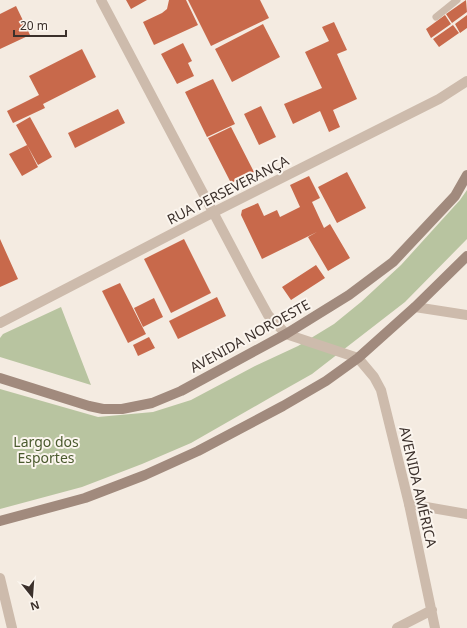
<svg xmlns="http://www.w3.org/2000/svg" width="467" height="628" font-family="'Noto Sans',sans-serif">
<rect width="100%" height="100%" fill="#f4ebe1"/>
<path fill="#b8c4a0" d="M467,190V239L405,302L312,374L273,396L191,443L142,464L82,487L0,509V389L98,417L153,412L191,400L255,366L298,346L334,324L361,302L401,265L460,200Z
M61,307L91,385L0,357V338L3,334Z"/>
<path fill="#c8694b" d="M126,0H147L131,9Z
M169,0H186L198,25L154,45L143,22L162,13L167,9Z
M188,0H260L269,18L211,46Z
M466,0L467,12L452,23L446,14Z
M16,6L30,35L0,49V14Z
M445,15L451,24L431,38L426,29Z
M467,15V28L460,33L455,24Z
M334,22L347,50L337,54L357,99L333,110L340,127L329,132L320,111L293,124L284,104L322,88L305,52L329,41L322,27Z
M263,24L280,57L232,82L215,49Z
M453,25L459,33L439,47L433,39Z
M183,43L192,61L188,63L194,76L177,84L161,54Z
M82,49L96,77L43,104L45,108L13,123L7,111L39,95L29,76Z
M213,79L235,124L207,137L185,92Z
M261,106L276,137L259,145L244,114Z
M118,109L125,123L75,148L68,133Z
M30,117L52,157L38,165L16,125Z
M231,127L254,172L231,183L208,138Z
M27,145L38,167L22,176L9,154Z
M347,172L366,208L337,223L318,187Z
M309,176L320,198L312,202L324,228L330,224L350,258L328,271L308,237L317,232L262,259L241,215L242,210L258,203L264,216L277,210L280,217L300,207L290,185Z
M0,239L18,279L0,287Z
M184,239L211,293L171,313L144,259Z
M316,265L325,278L291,300L282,287Z
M120,283L146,334L128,343L102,291Z
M217,297L226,316L178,339L169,321Z
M154,298L163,317L143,327L134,308Z
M149,337L155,348L138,356L133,345Z"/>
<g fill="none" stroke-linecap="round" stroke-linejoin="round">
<path stroke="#cdbbac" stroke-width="7" d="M436,17L457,0"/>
<path stroke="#cdbbac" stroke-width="10" d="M101,0L250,282L268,315L286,334
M415,307L467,315
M0,323L212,213L439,99L467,81
M409,504L467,514
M0,578L12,628"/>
<path stroke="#cdbbac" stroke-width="10" d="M286,334L358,358L374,377L381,390L409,504L435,628
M397,628L432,610"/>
<path stroke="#a18a7d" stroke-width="10" d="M0,378L89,406L103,409H122L152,403L181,391L286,334L349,295L393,262L455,196L467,175
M0,521L85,498L145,475L198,451L283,406L326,381L358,358L415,307L467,256"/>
</g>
<g text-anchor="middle" stroke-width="4" stroke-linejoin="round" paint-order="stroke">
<g font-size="14" fill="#3b302b" stroke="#fbf5ee">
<text transform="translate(228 190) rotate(-27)" y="5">RUA PERSEVERANÇA</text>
<text transform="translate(250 336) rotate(-29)" y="5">AVENIDA NOROESTE</text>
<text transform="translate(418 487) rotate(77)" y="5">AVENIDA AMÉRICA</text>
</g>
<g font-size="14" fill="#4a5a2e" stroke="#fbf5ee">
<text x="46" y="447">Largo dos<tspan x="46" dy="16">Esportes</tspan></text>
</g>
</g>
<g transform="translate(32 596) rotate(163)" stroke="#fbf5ee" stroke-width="3" paint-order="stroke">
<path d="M0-3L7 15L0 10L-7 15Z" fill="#3b302b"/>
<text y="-6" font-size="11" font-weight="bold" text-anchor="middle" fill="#3b302b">N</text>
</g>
<path d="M14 30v6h52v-6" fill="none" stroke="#3b302b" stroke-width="2"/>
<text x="20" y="30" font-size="12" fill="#3b302b" stroke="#fbf5ee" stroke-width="3" paint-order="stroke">20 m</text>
</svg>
